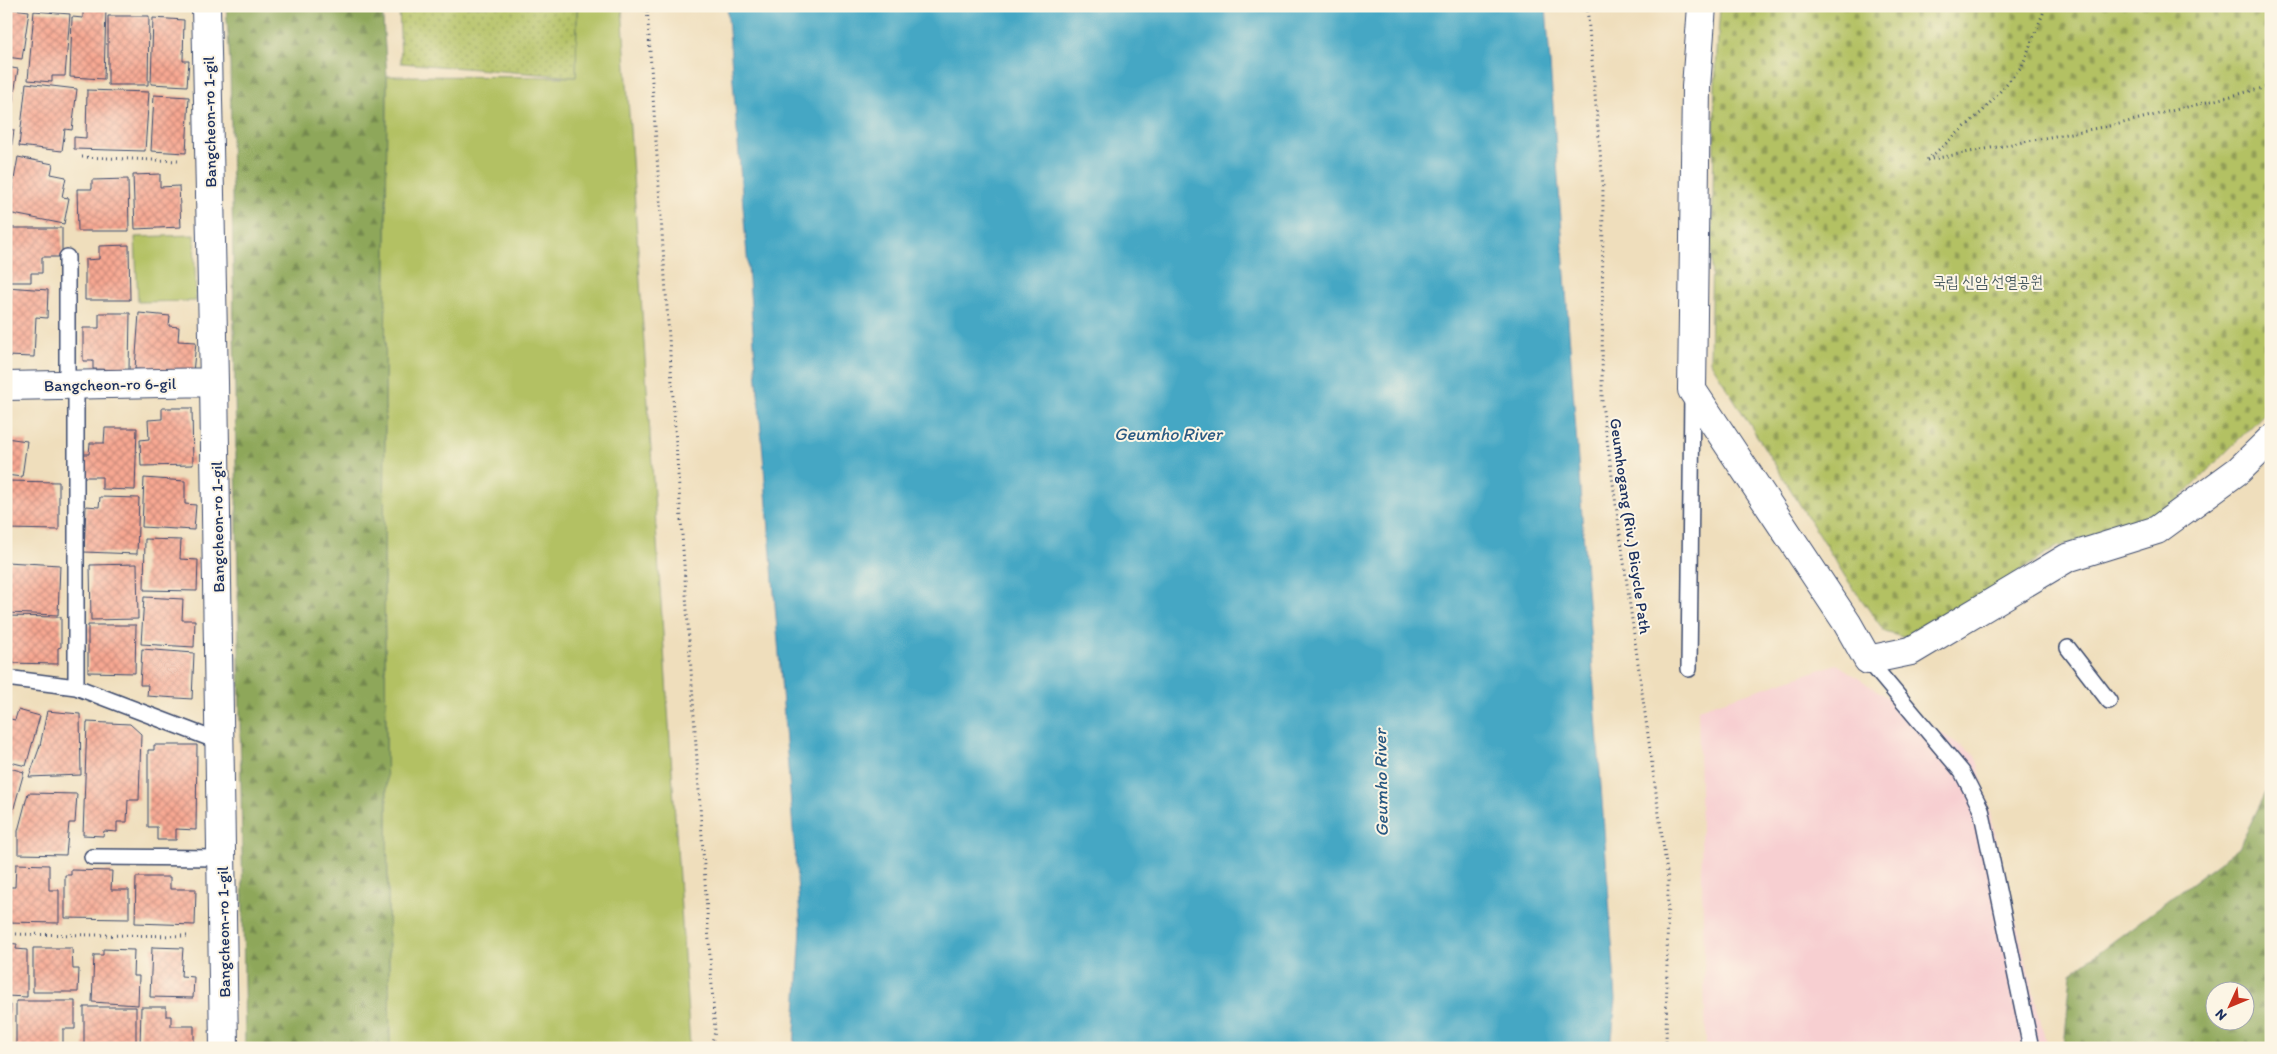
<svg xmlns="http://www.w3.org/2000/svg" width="2277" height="1054" font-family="Itim,'Poor Story',sans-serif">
<defs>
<pattern id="forest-firs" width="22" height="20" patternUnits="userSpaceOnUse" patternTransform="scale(1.25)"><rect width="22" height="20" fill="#8ea75a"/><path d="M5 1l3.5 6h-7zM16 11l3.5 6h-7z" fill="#73884e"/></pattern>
<pattern id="cemetery-stones" width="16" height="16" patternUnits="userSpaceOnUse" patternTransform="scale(1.25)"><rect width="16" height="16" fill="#b3c164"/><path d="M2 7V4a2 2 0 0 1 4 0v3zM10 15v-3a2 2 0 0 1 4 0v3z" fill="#919d56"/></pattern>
<pattern id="park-dots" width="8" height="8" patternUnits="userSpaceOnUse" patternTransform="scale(1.25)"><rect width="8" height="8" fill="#b3c164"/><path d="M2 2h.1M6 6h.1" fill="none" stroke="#919d56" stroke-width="1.8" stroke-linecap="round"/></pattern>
<pattern id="building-cross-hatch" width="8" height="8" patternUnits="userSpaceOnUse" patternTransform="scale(1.25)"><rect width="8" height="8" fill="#f8a892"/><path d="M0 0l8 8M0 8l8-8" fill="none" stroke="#c8897a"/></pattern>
</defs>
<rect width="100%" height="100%" fill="#fcf5e5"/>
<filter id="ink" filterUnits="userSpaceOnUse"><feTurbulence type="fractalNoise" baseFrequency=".02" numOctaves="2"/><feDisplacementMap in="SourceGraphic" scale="10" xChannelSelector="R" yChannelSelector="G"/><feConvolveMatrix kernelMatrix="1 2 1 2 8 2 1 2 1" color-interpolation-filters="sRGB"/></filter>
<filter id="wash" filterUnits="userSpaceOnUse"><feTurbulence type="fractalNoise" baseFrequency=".0096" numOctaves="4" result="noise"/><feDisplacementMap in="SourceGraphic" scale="20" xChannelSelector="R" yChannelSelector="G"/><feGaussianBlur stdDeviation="1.12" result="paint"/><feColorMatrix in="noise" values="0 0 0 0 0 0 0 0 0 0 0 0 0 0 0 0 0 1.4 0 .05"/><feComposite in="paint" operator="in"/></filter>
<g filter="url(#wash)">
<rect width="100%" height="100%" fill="#efdebc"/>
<path fill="#f7cfd1" d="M1837,664L1976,756L2047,1048H1706L1698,709Z"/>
<path fill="#b3c164" stroke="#677861" d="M577,6H622L690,1046L390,1048L384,574L387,76L576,77Z
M194,235L196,301L138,302L135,237Z"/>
<path fill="url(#forest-firs)" stroke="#546b5c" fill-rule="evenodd" d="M226,6H382L387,76L384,574L390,1048H245L230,63Z
M2271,783V1048H2064L2071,973L2238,848ZM2214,992H2244V1022H2214Z"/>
<path fill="url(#cemetery-stones)" stroke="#677861" d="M1720,6H2271V407L2161,517L2057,547L1913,640L1885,632L1846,578L1710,361L1715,84Z"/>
<path fill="url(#park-dots)" stroke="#677861" d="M399,6H577L576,77L401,63Z"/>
<path fill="#44a7c4" stroke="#306b91" d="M727,6H1546L1616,999L1611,1048H794L801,929Z"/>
<g id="blocks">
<path fill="url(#building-cross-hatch)" d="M152,6H184V9L152,8Z
M83,7L106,8L104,79L70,77L72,17L83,18Z
M6,8L29,11L22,59L6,57Z
M34,11L70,14L65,76H52V82L28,80Z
M108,16H149L148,85H108Z
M153,18L184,20L183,61H189L187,86L151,84Z
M6,67L18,69L9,125L6,124Z
M26,83L77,89L72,130L65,129L62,151L19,146Z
M87,90L149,92L145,151L74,149V137L86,138Z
M154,95L189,97L186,153L151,151Z
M6,129L14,130L7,176H6Z
M18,157L53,164L51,174L66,177L62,197L69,198L64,224L8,213Z
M160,174V187L179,186L181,227L135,229L133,175Z
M128,179L129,231H78L77,189H92V180Z
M9,228H62V257H42V273H31V282H6Z
M129,245L130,300H85V260L99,259V246Z
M6,287L48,290L47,318L36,317L34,357L6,356Z
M99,313H130L129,370L93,369V361H83V328H99Z
M139,313L170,316L169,326L179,327L178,341L196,342L193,373L135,369Z
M162,408H192L193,465L141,466L140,440L149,439L148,420L162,419Z
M6,412H10L7,431H6Z
M105,428H137L135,490L102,489V477H83L84,454H89L90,443H104Z
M6,438L27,441L22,477L6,475Z
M144,478L185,481V504L196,505L194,530L142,527Z
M6,481L59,482V530L6,529Z
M100,497L139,498L137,554L84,552L86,506L99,507Z
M145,539L181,540L180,559L198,560L197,591L144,590Z
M6,562L60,565L58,615L6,613Z
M137,564L138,619L91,620L90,565Z
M144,597L183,599L182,620H195L194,647L141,644Z
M6,616L61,617V647L58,648V664L6,663Z
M88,625H136L135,673L88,672Z
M142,649L194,653L192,699L147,696L148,685H140Z
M18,710L40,716L26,766L6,761V718L15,720Z
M47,711L80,714L81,775L29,777L40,746Z
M87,722L130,724L141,734L139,800H128L127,822H117V832L104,831L103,836L83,835Z
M154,745H197L196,830L176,829V840H157V827H148V750H154Z
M6,767L24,772L8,829H6Z
M28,793L77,794L75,823H69L66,855L18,854V831Z
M16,864L49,865V890H59V923L6,922L7,887H15Z
M71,870L112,871L111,890H129V919L65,918V875H71Z
M136,877H170V889H196L195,925L135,923Z
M6,943L17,944L16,949L27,950V997L6,996Z
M152,947L183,948L181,976L194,977L193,998L150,997Z
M33,948H72L73,969H79L78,992H33Z
M103,949L134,950L133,976H139L138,1005L92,1002L94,955H103Z
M16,1001H75V1029H63V1048H16Z
M6,1004L11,1005L8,1048H6Z
M84,1007H136V1048H84Z
M141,1007H166V1016H171V1026H194V1048H140Z"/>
</g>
</g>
<g filter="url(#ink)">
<use href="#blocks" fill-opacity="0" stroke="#3b496c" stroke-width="1"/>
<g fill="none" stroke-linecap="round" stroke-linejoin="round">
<defs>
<path id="lane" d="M67,385V257
M2068,648L2109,701
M1868,660L1962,772L1981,809L2031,1048
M1689,669L1692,394
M6,678L76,687L220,742
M76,687V385
M92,857L222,858"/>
<path id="street" d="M206,6L214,382L224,1048
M1702,6L1696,87L1692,390L1847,623L1868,660L1911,651L2067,558L2157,530L2239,470L2271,439
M6,386L214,382"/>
</defs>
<use href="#lane" stroke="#3b496c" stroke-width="18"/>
<use href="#street" stroke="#3b496c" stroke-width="30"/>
<path stroke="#3b496c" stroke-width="3" stroke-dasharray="1 4" stroke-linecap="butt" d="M647,6L715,1032L710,1048
M1587,6L1603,184L1602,404L1668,879L1666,1048
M82,157L179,161
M1927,160L2119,124L2271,86
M1927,160L1983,111L2022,66L2046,6
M6,934L191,936"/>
<use href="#lane" stroke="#fff" stroke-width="15"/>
<use href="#street" stroke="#fff" stroke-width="28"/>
</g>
</g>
<g text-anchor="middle" stroke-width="4" stroke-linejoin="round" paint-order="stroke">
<g font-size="16" fill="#1b2f5e" stroke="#fcf5e5">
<text transform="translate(209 122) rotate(-91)" y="6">Bangcheon-ro 1-gil</text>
<text transform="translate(110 384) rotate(-1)" y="6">Bangcheon-ro 6-gil</text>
<text transform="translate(1631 526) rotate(82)" y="6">Geumhogang (Riv.) Bicycle Path</text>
<text transform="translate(217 527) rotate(-91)" y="6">Bangcheon-ro 1-gil</text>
<text transform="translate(223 932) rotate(-91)" y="6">Bangcheon-ro 1-gil</text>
</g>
<g font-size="16" fill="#495b60" stroke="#fcf5e5">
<text x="1988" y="287">국립 신암 선열공원</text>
</g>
<g font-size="18" font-style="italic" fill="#295982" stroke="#fcf5e5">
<text x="1168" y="440">Geumho River</text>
<text transform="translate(1381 783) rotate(-91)" y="6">Geumho River</text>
</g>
</g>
<rect width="2277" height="1054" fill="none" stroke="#fcf5e5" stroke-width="25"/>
<g transform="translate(2230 1006) rotate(226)"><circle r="24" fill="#fcf5e5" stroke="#a2a6af"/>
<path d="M0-4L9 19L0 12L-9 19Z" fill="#c8321e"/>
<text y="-8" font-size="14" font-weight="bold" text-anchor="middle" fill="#1b2f5e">N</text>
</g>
</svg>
